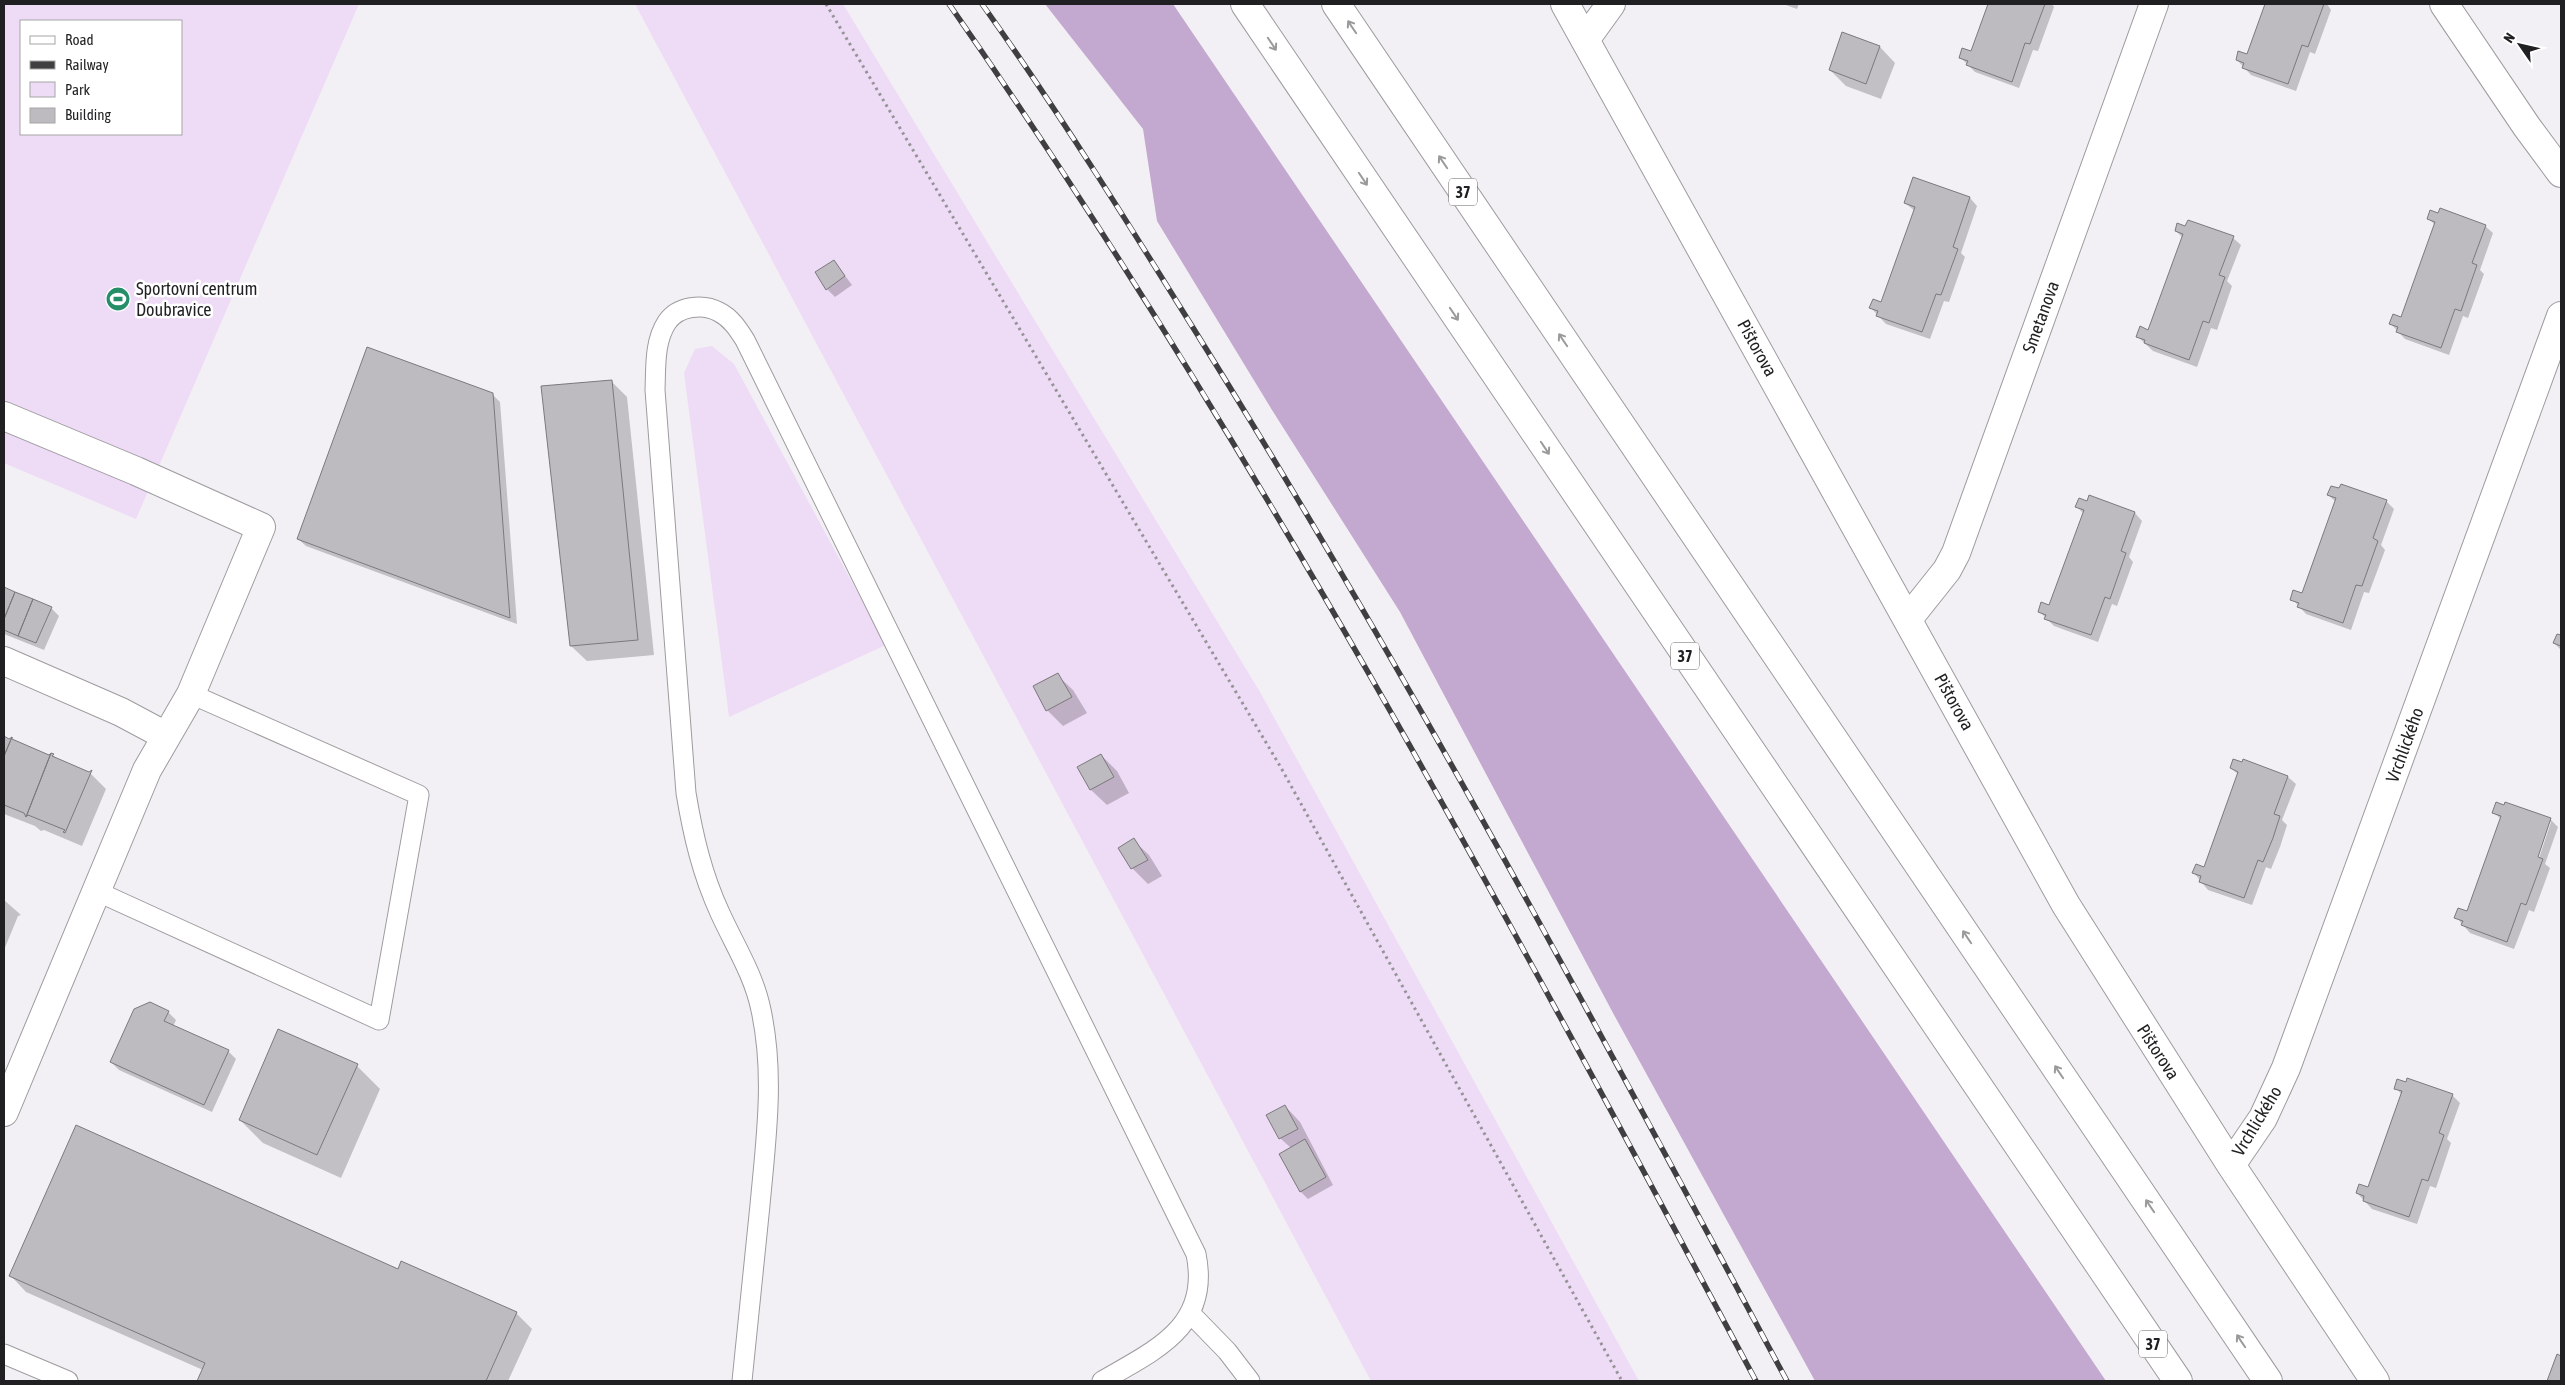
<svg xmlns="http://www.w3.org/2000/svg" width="2565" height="1385" font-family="'Asap Condensed',sans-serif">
<rect width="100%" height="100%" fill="#f3f0f5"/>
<path fill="#eedbf6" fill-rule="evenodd" d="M4,4H359L136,519L4,463ZM21,21H181V134H21Z
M635,4H843L1260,692L1639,1381H1371Z
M712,346L734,364L886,645L729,717L684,373L695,349Z"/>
<path fill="#c3a9cf" d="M1045,4H1173L2106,1381H1815L1613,1013L1400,612L1272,410L1157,221L1143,129Z"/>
<path fill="#0003" fill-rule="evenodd" d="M1783,4H1799L1797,9Z
M1989,4H2052L2054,7L2038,51L2033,50L2019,88L1975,72L1960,57L1971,53Z
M2266,4H2327L2331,10L2315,54L2310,52L2296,91L2251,75L2237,60L2248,55Z
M1880,47L1895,63L1881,99L1846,86L1830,70Z
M1970,198L1977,206L1961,253L1965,257L1949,302L1944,301L1930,339L1886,324L1871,308L1882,304L1915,211L1905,203Z
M2428,218L2485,226L2493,233L2480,270L2484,274L2468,318L2463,316L2449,355L2405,339L2390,323L2401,319L2435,225Z
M2176,231L2233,238L2241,245L2227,281L2232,286L2217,330L2211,328L2197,367L2153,351L2138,337L2149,331L2183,238Z
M834,261L852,285L835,297L827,289Z
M611,381L627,397L654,655L587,661L571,646Z
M492,394L500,402L517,624L306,546L298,539Z
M2328,495L2386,501L2394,509L2381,545L2385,550L2369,593L2364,592L2351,630L2306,614L2292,599L2302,595L2336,502Z
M2077,507L2135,513L2142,521L2129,557L2133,562L2117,606L2112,604L2098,642L2054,626L2039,611L2050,607L2084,514Z
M4,588L51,608L59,616L44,650L4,634Z
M2557,635L2561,637V650L2554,643Z
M1057,675L1073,690L1087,713L1063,726L1047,710L1035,686Z
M4,738L50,757L53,755L58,760L90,773L106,789L82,846L44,830L41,831L35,826L4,814Z
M1101,755L1117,771L1129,793L1107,805L1091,790L1079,767Z
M2244,760L2288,777L2296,784L2282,820L2287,825L2280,847L2271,869L2266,867L2252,905L2208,890L2194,873L2205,868L2239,775L2231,768L2242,763Z
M2506,804L2551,820L2558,827L2545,864L2550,868L2534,912L2529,910L2514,949L2470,933L2456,917L2467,913L2501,819L2494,813ZM2549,822H2551L2537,864L2534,863Z
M1133,840L1149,855L1162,876L1148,884L1132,868L1120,848Z
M4,900L21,915L18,916L4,950Z
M150,1003L168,1012L176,1020L173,1027L228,1051L236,1059L212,1112L119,1070L111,1062Z
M279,1031L357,1066L380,1089L341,1178L263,1143L240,1120Z
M2396,1088L2452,1095L2460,1103L2447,1139L2451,1143L2436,1188L2430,1186L2417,1224L2372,1209L2357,1193L2369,1189L2402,1095Z
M1285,1106L1300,1122L1333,1185L1308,1199L1301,1192L1280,1154L1291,1148L1280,1138L1268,1116Z
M398,1270L516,1313L532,1329L508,1381H198L203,1370L26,1292L11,1276Z"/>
<path fill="#bebbc0" stroke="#7c797d" d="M1988,4H2045L2030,44L2025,43L2012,82L1966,65L1968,61L1959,58L1962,48L1971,51Z
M2265,4H2324L2308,47L2302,45L2288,84L2242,68L2244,63L2236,60L2238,51L2247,54Z
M1842,32L1880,46L1866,84L1829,70Z
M1913,177L1970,197L1953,247L1958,249L1941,295L1936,294L1922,332L1876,316L1878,311L1869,308L1873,299L1881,302L1915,207L1904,203Z
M2440,208L2486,225L2472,263L2477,265L2461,311L2455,309L2441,348L2396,332L2398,327L2389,324L2393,314L2401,317L2435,222L2427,219L2430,210L2438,213Z
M2188,220L2234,236L2219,275L2225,277L2209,323L2203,321L2189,360L2144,343L2145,340L2136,337L2140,326L2148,330L2183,234L2175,231L2177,223L2185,226Z
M834,260L845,276L826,290L815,272Z
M367,347L493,393L510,618L297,539Z
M612,380L638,640L570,646L541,386Z
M2341,484L2387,500L2373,538L2378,541L2362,586L2356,585L2343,623L2297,607L2299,603L2290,600L2293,590L2302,593L2336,498L2327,495L2331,486L2339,488Z
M2089,495L2135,512L2121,551L2126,553L2110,599L2105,597L2091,635L2044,619L2046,615L2038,612L2041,602L2049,605L2084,510L2075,507L2079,498L2087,501Z
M4,587L15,592L4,619Z
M15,592L33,599L18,636L4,630V619Z
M33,599L52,607L36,643L18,636Z
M2557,634L2561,635V646L2553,643Z
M1058,673L1072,697L1046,711L1033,686Z
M4,736L9,739L12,737L4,756Z
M12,737V739L49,755L51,753L26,817L24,813L4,805V756Z
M51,753L54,754L52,756L89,772L92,770L65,833L63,832L65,830L28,815L26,817Z
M1101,754L1114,777L1090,790L1077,767Z
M2233,759L2242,762L2243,759L2288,776L2274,814L2280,816L2273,838L2263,862L2258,860L2244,898L2199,882L2201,876L2192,873L2196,864L2204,867L2238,772L2230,768Z
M2496,802L2504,805L2505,802L2551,818L2538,857L2543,859L2526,905L2521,903L2507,942L2461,925L2463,921L2454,918L2458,908L2467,911L2501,816L2492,813Z
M1134,838L1148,860L1131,869L1118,848Z
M150,1002L169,1011L164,1021L229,1050L204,1105L110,1062L134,1009Z
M278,1029L358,1064L317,1155L239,1120Z
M2407,1078L2453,1094L2439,1133L2444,1135L2428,1181L2422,1179L2409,1217L2363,1201L2364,1196L2356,1193L2359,1184L2368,1187L2402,1091L2394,1089L2397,1079L2406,1082Z
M1285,1105L1298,1129L1279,1139L1266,1115Z
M76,1125L398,1269L401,1261L517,1312L486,1381H197L205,1363L9,1276Z
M1305,1139L1326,1177L1300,1192L1279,1154Z
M2557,1354L2561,1356V1381H2547Z"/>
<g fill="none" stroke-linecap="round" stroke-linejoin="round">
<defs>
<path id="lane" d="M96,891L379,1020L419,795L191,694
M1190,1313L1227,1351L1250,1381
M4,1354L68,1381
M742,1381C748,1322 754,1264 760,1205C766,1139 775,1075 761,1010C754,975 734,944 720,913C702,874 693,835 686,793L655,390C656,367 654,342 667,322C678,306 703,303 719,312C731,318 738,329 745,340L1196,1254C1211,1327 1155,1350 1102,1381"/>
<path id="street" d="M1565,4L2066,905L2231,1165L2375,1381
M2444,4L2527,127L2561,173
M1585,40L1611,4
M4,416L136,471L261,527L191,694L147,770L4,1112
M1908,619L1947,570L1956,553L2154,4
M4,661L121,712L166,736
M2231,1165L2263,1118L2286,1068L2561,316"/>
<path id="highway" d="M1245,4L2178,1381
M1336,4L2268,1381"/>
</defs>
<use href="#lane" stroke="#9e9b9f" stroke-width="21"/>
<use href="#street" stroke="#9e9b9f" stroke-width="30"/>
<use href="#highway" stroke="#9e9b9f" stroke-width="30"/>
<path stroke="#959397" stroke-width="3" stroke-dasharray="2.5 4" stroke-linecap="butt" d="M826,4L1280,766L1622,1381"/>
<use href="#lane" stroke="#fff" stroke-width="19"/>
<use href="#street" stroke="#fff" stroke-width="28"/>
<use href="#highway" stroke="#fff" stroke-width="28"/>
<defs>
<path id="rail" d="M949,4C1254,441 1505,912 1756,1381
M982,4C1061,115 1133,231 1205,347C1414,683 1600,1032 1787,1381"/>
</defs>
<use href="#rail" stroke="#3f3e41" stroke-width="5.5"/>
<use href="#rail" stroke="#fff" stroke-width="4" stroke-dasharray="11" stroke-linecap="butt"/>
</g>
<defs><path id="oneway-shaft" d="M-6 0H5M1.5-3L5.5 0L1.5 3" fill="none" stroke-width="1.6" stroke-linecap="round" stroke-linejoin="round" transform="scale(1.25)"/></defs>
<g stroke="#9b9a9b">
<use href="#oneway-shaft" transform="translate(1352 27) rotate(-124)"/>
<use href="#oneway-shaft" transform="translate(1272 44) rotate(56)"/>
<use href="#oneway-shaft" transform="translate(1443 162) rotate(-124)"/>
<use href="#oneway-shaft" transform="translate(1363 179) rotate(56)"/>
<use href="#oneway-shaft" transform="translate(1454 314) rotate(56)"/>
<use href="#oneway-shaft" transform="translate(1563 340) rotate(-124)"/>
<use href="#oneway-shaft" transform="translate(1545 448) rotate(56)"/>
<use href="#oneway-shaft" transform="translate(1967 937) rotate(-124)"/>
<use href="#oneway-shaft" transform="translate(2059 1072) rotate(-124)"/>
<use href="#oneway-shaft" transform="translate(2150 1206) rotate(-124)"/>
<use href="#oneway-shaft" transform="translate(2241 1341) rotate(-124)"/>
</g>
<defs>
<symbol id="stadium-disc" viewBox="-11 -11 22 22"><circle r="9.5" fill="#268d69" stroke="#fff"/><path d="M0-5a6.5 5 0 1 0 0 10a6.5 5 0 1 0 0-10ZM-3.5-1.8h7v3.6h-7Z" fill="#fff"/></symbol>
</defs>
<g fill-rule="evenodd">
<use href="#stadium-disc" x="104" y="285" width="28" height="28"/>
</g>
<g text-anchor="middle" stroke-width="5" stroke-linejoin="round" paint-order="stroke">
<g fill="#fff" stroke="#636264" stroke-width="1">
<rect x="1449" y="178.5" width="28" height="27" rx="4"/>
<rect x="1671" y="642.5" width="28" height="27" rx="4"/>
<rect x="2139" y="1330.5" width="28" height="27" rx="4"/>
</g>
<g font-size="16" font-weight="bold" fill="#201f21">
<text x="1463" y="198">37</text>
<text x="1685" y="662">37</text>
<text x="2153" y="1350">37</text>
</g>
<g font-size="18" fill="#201f21" stroke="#fff" text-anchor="start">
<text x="136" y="295">Sportovní centrum<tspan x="136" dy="21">Doubravice</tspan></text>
</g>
<g font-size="18" fill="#201f21" stroke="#fff">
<text transform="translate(2041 317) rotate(-70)" y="6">Smetanova</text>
<text transform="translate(1757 348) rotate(61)" y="6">Pištorova</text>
<text transform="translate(1954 702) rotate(61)" y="6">Pištorova</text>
<text transform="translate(2405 745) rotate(-70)" y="6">Vrchlického</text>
<text transform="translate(2158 1052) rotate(57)" y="6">Pištorova</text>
<text transform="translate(2257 1121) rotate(-59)" y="6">Vrchlického</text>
</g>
</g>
<rect width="2565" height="1385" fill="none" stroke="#201f21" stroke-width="10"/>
<rect x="20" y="20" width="162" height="115" fill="#ffffff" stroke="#a6a5a6"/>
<rect x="30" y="36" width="25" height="8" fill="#ffffff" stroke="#a6a5a6"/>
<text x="65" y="45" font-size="15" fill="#201f21">Road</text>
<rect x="30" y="61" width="25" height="8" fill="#3f3e41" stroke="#a6a5a6"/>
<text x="65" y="70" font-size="15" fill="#201f21">Railway</text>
<rect x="30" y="82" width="25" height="15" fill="#eedbf6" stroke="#a6a5a6"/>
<text x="65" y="95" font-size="15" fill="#201f21">Park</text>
<rect x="30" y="108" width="25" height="15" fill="#bebbc0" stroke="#a6a5a6"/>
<text x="65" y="120" font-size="15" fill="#201f21">Building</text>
<g transform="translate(2520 45) rotate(304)" stroke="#ffffff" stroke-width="4" paint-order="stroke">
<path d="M0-4L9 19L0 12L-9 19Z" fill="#201f21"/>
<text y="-8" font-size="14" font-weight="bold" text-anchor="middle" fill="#201f21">N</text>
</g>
</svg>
